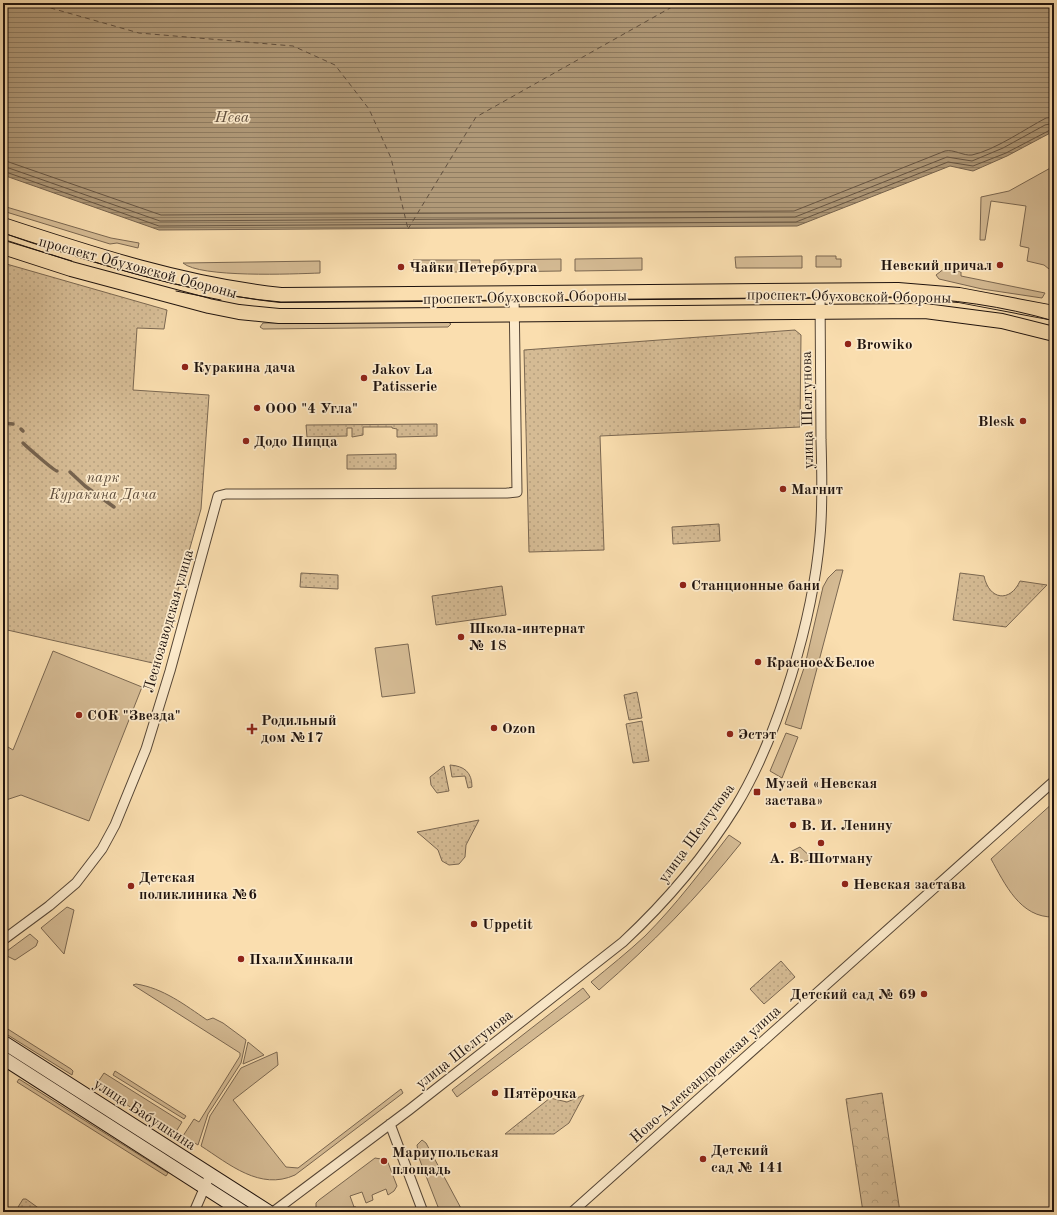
<svg xmlns="http://www.w3.org/2000/svg" width="1057" height="1215" font-family="'Old Standard TT',serif">
<defs>
<pattern id="forest-crowns" width="20" height="18" patternUnits="userSpaceOnUse"><rect width="20" height="18" fill="#d5bb94"/><path d="M2 6a3 3 0 1 1 6 0M12 15a3 3 0 1 1 6 0" fill="none" stroke="#b6a07e"/></pattern>
<pattern id="park-dots" width="8" height="8" patternUnits="userSpaceOnUse"><rect width="8" height="8" fill="#d5bb94"/><path d="M2 2h.1M6 6h.1" fill="none" stroke="#b6a07e" stroke-width="1.8" stroke-linecap="round"/></pattern>
<pattern id="water-rules" width="6" height="5" patternUnits="userSpaceOnUse"><rect width="6" height="5" fill="#b09978"/><path d="M0 2.5h6" fill="none" stroke="#8f7c61"/></pattern>
</defs>
<rect width="100%" height="100%" fill="#fadeaf"/>
<filter id="stains"><feTurbulence type="fractalNoise" baseFrequency=".005" numOctaves="4"/><feColorMatrix values="0 0 0 0 .2 0 0 0 0 .09 0 0 0 0 .02 0 0 0 .5 -.17"/></filter>
<radialGradient id="worn" r=".72"><stop offset=".6" stop-color="#630" stop-opacity="0"/><stop offset="1" stop-color="#630" stop-opacity=".3"/></radialGradient>
<path fill="#d5bb94" stroke="#7a6751" d="M1054,166V260L1049,269L1044,265L1027,261L1029,248L1020,246L1026,206L991,201L985,240H980L981,197L1009,191Z
M3,206L111,238L139,243L138,248L117,243L110,244L3,211Z
M802,256V268H736L735,257Z
M816,256H836V259H841V267H816Z
M642,258V270L575,271V259Z
M561,259V271L494,272V260Z
M413,260H480V272H414Z
M320,261V273C293,274 200,278 183,263Z
M945,268L961,272V276L1045,293L1042,298L982,289L939,279L936,275Z
M448,322L451,324L448,327L263,329L260,327L263,323Z
M836,570H843L801,729L785,724L805,665L823,587L828,578Z
M408,644L415,693L382,697L375,648Z
M53,651L142,687L89,821L21,795L3,801V744L13,750Z
M786,733L798,737L782,778L770,771Z
M1054,802V917C1020,918 1005,884 991,859Z
M729,835L741,843C698,897 651,945 599,990L591,982C609,967 628,952 645,936C676,905 702,870 729,835Z
M800,847L813,859L802,862L790,852Z
M67,907L74,910L64,954L41,928Z
M30,934L38,941L36,946L15,960L3,954Z
M136,984C163,988 185,1005 207,1020L213,1018L223,1023L246,1040L241,1063L208,1114L198,1145L183,1136L194,1119L199,1122L240,1056V1053L133,985Z
M583,988L590,997L457,1097L452,1090Z
M3,1026L71,1069L73,1071L72,1075L3,1032Z
M248,1042L264,1055L243,1064Z
M277,1052L278,1065L233,1100L286,1167L298,1168L401,1089L403,1093L295,1175C260,1191 229,1164 201,1146L210,1116L241,1068Z
M115,1071L186,1116L184,1119L113,1075Z
M104,1073L182,1122L174,1135L96,1085Z
M19,1079L168,1173L166,1176L17,1082Z
M422,1140L426,1143L463,1212H440L419,1158L417,1145Z
M375,1158L387,1160L397,1186L394,1191L388,1195L386,1189L372,1195L373,1200L366,1203L362,1192L350,1196L354,1207H356L358,1212H316V1203L319,1200Z"/>
<path fill="url(#forest-crowns)" stroke="#7a6751" d="M882,1093L900,1212H863L846,1099Z"/>
<path fill="url(#park-dots)" stroke="#7a6751" d="M3,263L167,310L164,329L137,328L133,390L209,395L201,509L157,664L3,629Z
M795,330L801,335L800,427L600,436L604,550L529,552L524,350Z
M437,424V436L397,437V429L392,428V427H363V435L352,437V428H347V436L307,437L306,425Z
M396,454V469H347V455Z
M719,524L720,541L673,544L672,527Z
M301,573L338,575V589L300,587Z
M960,573L984,576C989,600 1010,603 1020,581L1047,585L1006,627L953,620Z
M502,586L506,615L436,625L432,596Z
M637,692L642,718L629,720L624,695Z
M642,721L649,761L633,763L626,724Z
M450,765C464,766 472,772 472,787L468,788L465,776L452,777Z
M444,766L449,791L437,793L431,785L430,777Z
M479,820L466,845L465,857L459,864L449,865L442,861L438,850L417,832Z
M781,961L795,977L764,1004L750,989Z
M584,1095L569,1123L554,1134H505L550,1098L567,1102Z
M23,1199H26L44,1212H15Z"/>
<path fill="url(#water-rules)" stroke="#76634e" d="M3,3H1054V131L1007,156L973,171L950,166L797,226L159,230L3,175Z"/>
<g fill="none" stroke-linecap="round" stroke-linejoin="round">
<path stroke="#685643" stroke-width="1" d="M3,160L161,215L794,211L945,151C954,149 963,156 972,155C995,150 1025,129 1046,118L1054,117
M3,166L160,221L795,217L947,157L972,161L1003,148L1045,125L1054,123
M3,171L159,226L796,222L948,162L973,166L1006,153L1054,128"/>
<path stroke="#76634e" stroke-width="3.5" d="M3,423L13,424
M21,429L23,431
M23,443C25,445 54,471 57,471
M70,472L85,486L114,507"/>
<path stroke="#604f3e" stroke-width="1" stroke-dasharray="5 4" stroke-linecap="butt" d="M33,3L139,33L293,46L335,65L369,109L391,158L408,229
M408,229L476,117L679,3"/>
<defs>
<path id="street" d="M3,940L49,906L76,883L102,849L115,825L146,749L170,671L218,496L226,494L507,493L517,492L514,293
M390,1124L423,1212
M194,1212L210,1175
M273,1212L409,1110L623,942C666,902 705,856 736,806C779,735 813,618 820,536C823,504 822,472 821,440C821,390 820,340 820,291
M572,1212L1054,781"/>
<path id="secondary" d="M3,1042L269,1212
M3,1058L243,1212"/>
<path id="primary" d="M3,225C94,255 186,285 281,295L898,290L959,295L1054,313
M3,247L71,269L209,306L239,312L279,316H323L925,311L1002,321L1054,334"/>
</defs>
<use href="#street" stroke="#564636" stroke-width="11"/>
<use href="#secondary" stroke="#1f130e" stroke-width="15"/>
<use href="#primary" stroke="#1f130e" stroke-width="16"/>
<use href="#street" stroke="#fceacb" stroke-width="9"/>
<use href="#secondary" stroke="#fceacb" stroke-width="13"/>
<use href="#primary" stroke="#fadeaf" stroke-width="14"/>
<path stroke="#1f130e" stroke-width="1" d="M3,233C39,246 75,256 111,267C167,283 223,297 281,302L898,297C951,299 1003,306 1054,321
M3,240L72,261
M176,291L221,300"/>
</g>
<g fill="#8f2418" stroke="#fceacb" stroke-width="1.5">
<circle cx="1000" cy="265" r="4"/>
<circle cx="401" cy="267" r="4"/>
<circle cx="848" cy="344" r="4"/>
<circle cx="185" cy="367" r="4"/>
<circle cx="364" cy="378" r="4"/>
<circle cx="257" cy="408" r="4"/>
<circle cx="1023" cy="421" r="4"/>
<circle cx="246" cy="441" r="4"/>
<circle cx="783" cy="489" r="4"/>
<circle cx="683" cy="585" r="4"/>
<circle cx="461" cy="637" r="4"/>
<circle cx="758" cy="662" r="4"/>
<circle cx="79" cy="715" r="4"/>
<circle cx="494" cy="728" r="4"/>
<path d="M250 723h4v4h4v4h-4v4h-4v-4h-4v-4h4z"/>
<circle cx="730" cy="734" r="4"/>
<rect x="753" y="788" width="8" height="8" rx="2"/>
<circle cx="793" cy="825" r="4"/>
<circle cx="821" cy="843" r="4"/>
<circle cx="845" cy="884" r="4"/>
<circle cx="131" cy="886" r="4"/>
<circle cx="474" cy="924" r="4"/>
<circle cx="241" cy="959" r="4"/>
<circle cx="924" cy="994" r="4"/>
<circle cx="495" cy="1093" r="4"/>
<circle cx="703" cy="1159" r="4"/>
<circle cx="384" cy="1161" r="4"/>
</g>
<g text-anchor="middle" stroke-width="3.5" stroke-linejoin="round" paint-order="stroke">
<g font-size="15" font-weight="bold" fill="#1f130e" stroke="#fceacb" text-anchor="start">
<text x="992" y="270" text-anchor="end">Невский причал</text>
<text x="409" y="272">Чайки Петербурга</text>
<text x="856" y="349">Browiko</text>
<text x="193" y="372">Куракина дача</text>
<text x="372" y="374">Jakov La<tspan x="372" dy="17">Patisserie</tspan></text>
<text x="265" y="413">ООО "4 Угла"</text>
<text x="1015" y="426" text-anchor="end">Blesk</text>
<text x="254" y="446">Додо Пицца</text>
<text x="791" y="494">Магнит</text>
<text x="691" y="590">Станционные бани</text>
<text x="469" y="633">Школа-интернат<tspan x="469" dy="17">№ 18</tspan></text>
<text x="766" y="667">Красное&amp;Белое</text>
<text x="87" y="720">СОК "Звезда"</text>
<text x="261" y="725">Родильный<tspan x="261" dy="17">дом №17</tspan></text>
<text x="502" y="733">Ozon</text>
<text x="738" y="739">Эстэт</text>
<text x="765" y="788">Музей «Невская<tspan x="765" dy="17">застава»</tspan></text>
<text x="801" y="830">В. И. Ленину</text>
<text x="821" y="863" text-anchor="middle">А. В. Шотману</text>
<text x="139" y="882">Детская<tspan x="139" dy="17">поликлиника №6</tspan></text>
<text x="853" y="889">Невская застава</text>
<text x="482" y="929">Uppetit</text>
<text x="249" y="964">ПхалиХинкали</text>
<text x="916" y="999" text-anchor="end">Детский сад № 69</text>
<text x="503" y="1098">Пятёрочка</text>
<text x="711" y="1155">Детский<tspan x="711" dy="17">сад № 141</tspan></text>
<text x="392" y="1157">Мариупольская<tspan x="392" dy="17">площадь</tspan></text>
</g>
<g font-size="15" fill="#1f130e" stroke="#fceacb">
<text transform="translate(138 267) rotate(15)" y="5">проспект Обуховской Обороны</text>
<text transform="translate(849 296) rotate(1)" y="5">проспект Обуховской Обороны</text>
<text transform="translate(525 297) rotate(-1)" y="5">проспект Обуховской Обороны</text>
<text transform="translate(807 410) rotate(-91)" y="5">улица Шелгунова</text>
<text transform="translate(168 621) rotate(-74)" y="5">Леснозаводская улица</text>
<text transform="translate(696 833) rotate(-54)" y="5">улица Шелгунова</text>
<text transform="translate(464 1049) rotate(-38)" y="5">улица Шелгунова</text>
<text transform="translate(705 1074) rotate(-42)" y="5">Ново-Александровская улица</text>
<text transform="translate(145 1114) rotate(33)" y="5">улица Бабушкина</text>
</g>
<g font-size="15" font-style="italic" fill="#5f4e3d" stroke="#fceacb">
<text x="103" y="482">парк<tspan x="103" dy="17">Куракина Дача</tspan></text>
</g>
<g font-size="16" font-style="italic" fill="#604f3e" stroke="#fceacb">
<text x="232" y="122">Нева</text>
</g>
</g>
<rect width="1057" height="1215" fill="none" stroke="#fadeaf" stroke-width="16"/>
<rect x="4" y="4" width="1049" height="1207" fill="none" stroke="#1f130e" stroke-width="2"/>
<rect x="8" y="8" width="1041" height="1199" fill="none" stroke="#1f130e"/>
<rect width="100%" height="100%" filter="url(#stains)"/>
<rect width="100%" height="100%" fill="url(#worn)"/>
</svg>
